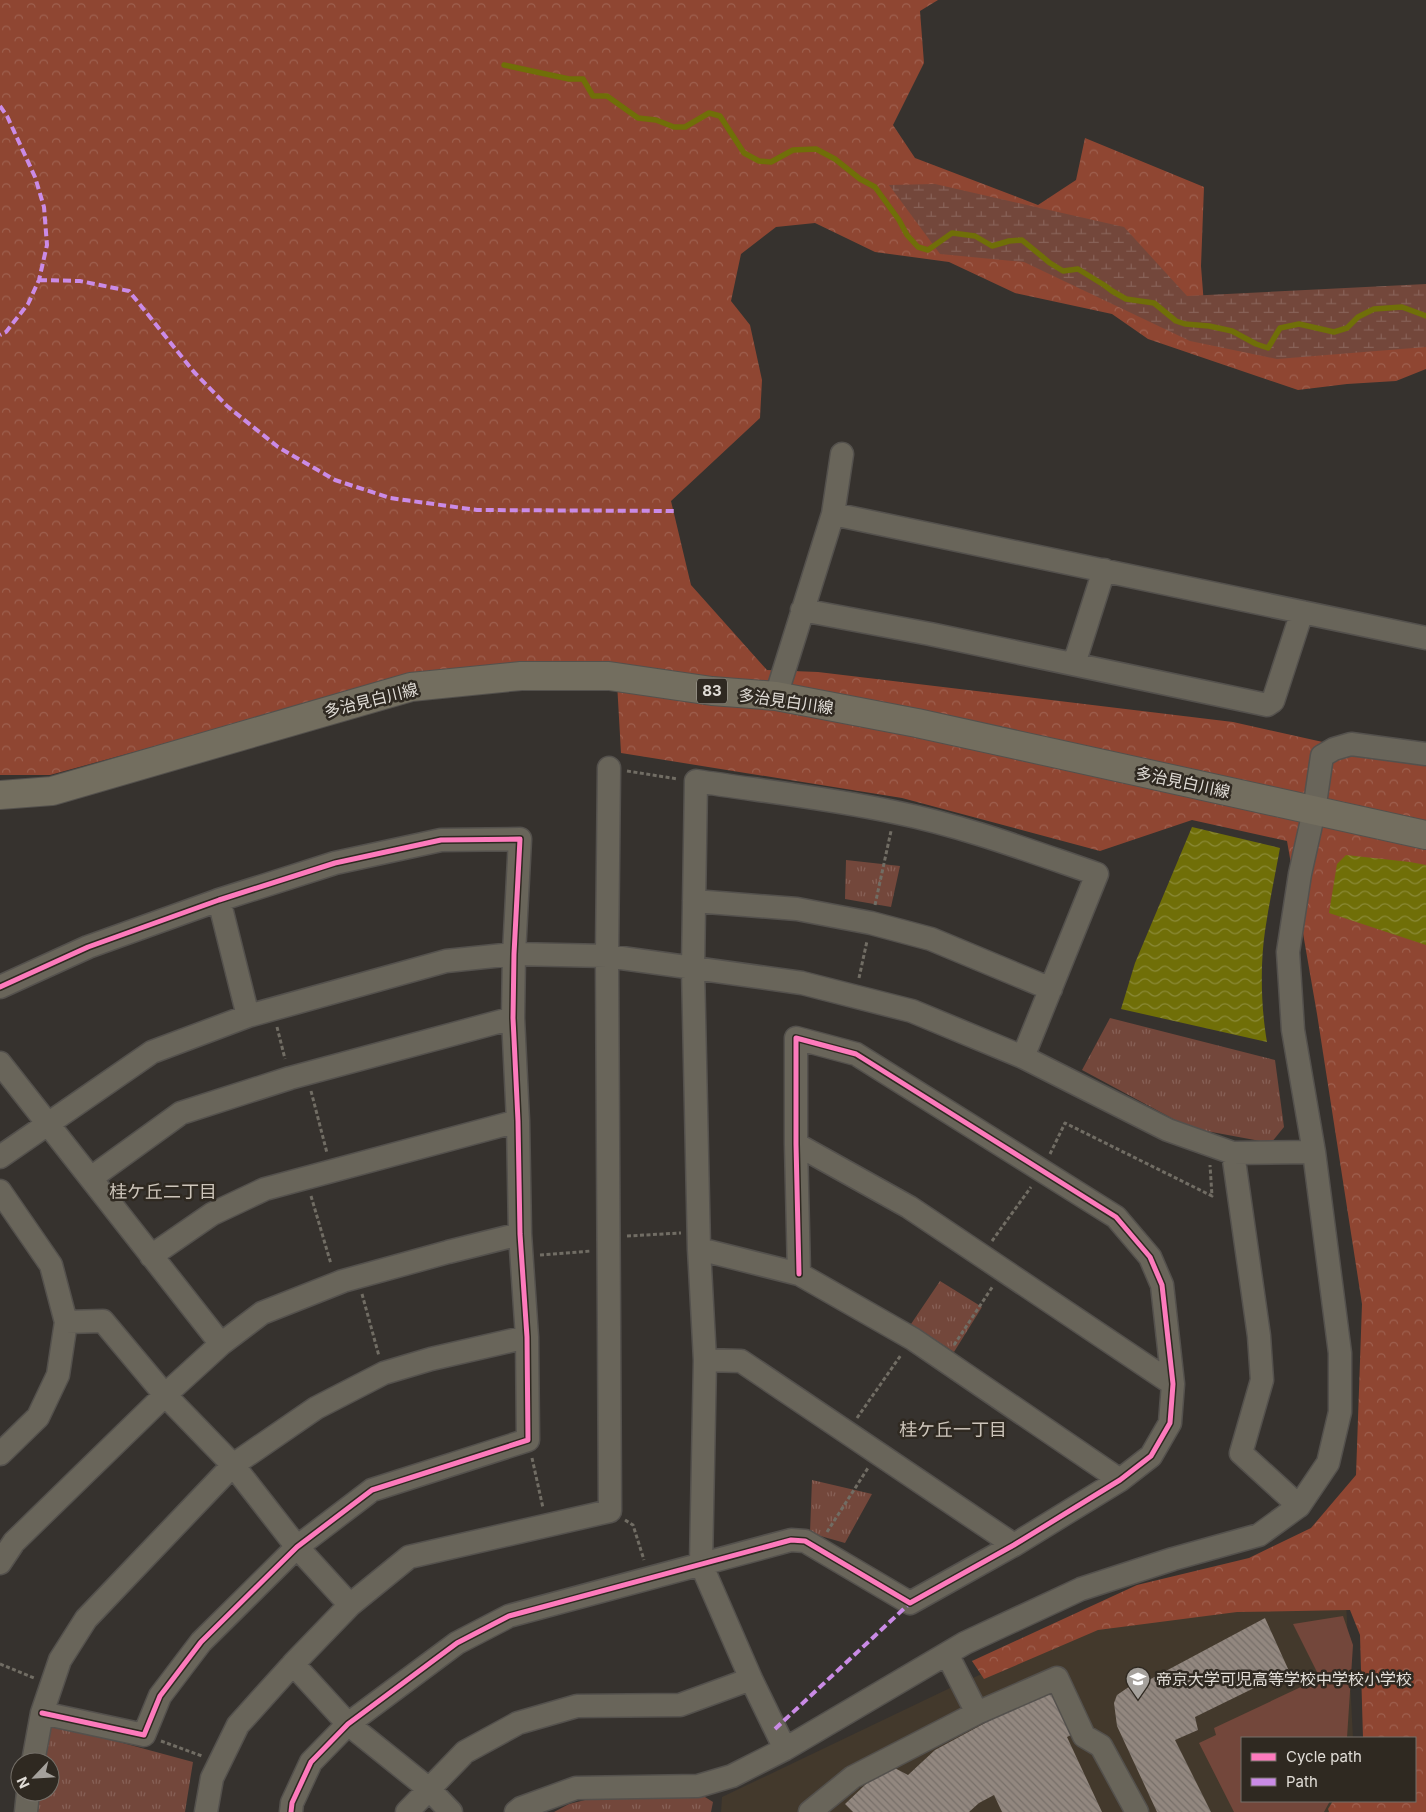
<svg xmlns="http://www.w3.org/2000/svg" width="1426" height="1812" font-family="Inter,'Noto Sans JP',sans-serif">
<defs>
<pattern id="grass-tufts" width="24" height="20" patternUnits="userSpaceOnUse" patternTransform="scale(1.25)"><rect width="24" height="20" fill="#73473b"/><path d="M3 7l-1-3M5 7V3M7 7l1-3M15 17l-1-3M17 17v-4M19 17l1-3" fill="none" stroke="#876157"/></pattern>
<pattern id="forest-crowns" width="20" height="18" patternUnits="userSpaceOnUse" patternTransform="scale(1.25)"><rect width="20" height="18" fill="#8f4632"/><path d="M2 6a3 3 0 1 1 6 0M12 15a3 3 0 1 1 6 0" fill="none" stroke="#9e604f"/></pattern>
<pattern id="wetland-marsh" width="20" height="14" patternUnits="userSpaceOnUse" patternTransform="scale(1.25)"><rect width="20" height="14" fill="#73473b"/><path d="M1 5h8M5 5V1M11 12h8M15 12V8" fill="none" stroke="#876157"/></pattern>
<pattern id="water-waves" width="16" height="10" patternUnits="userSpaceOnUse" patternTransform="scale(1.25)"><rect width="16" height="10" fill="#706f08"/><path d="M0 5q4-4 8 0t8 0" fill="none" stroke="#8b8a37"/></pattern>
<pattern id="building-back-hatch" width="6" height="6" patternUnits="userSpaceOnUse" patternTransform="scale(1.25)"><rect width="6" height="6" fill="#92877f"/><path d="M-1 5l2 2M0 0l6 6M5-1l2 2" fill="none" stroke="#776f69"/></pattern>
</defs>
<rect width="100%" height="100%" fill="#36322e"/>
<path fill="#43392c" d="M1346,1601L1353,1738H1242V1801H1357V1812H721L722,1797L950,1688L1118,1614Z"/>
<path fill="url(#grass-tufts)" d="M846,860L900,866L891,907L845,899Z
M1110,1018L1275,1060L1284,1127L1271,1143L1190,1128L1082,1070Z
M940,1281L982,1307L954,1352L911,1324Z
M812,1480L872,1494L845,1543L810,1533Z
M49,1723L193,1762L185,1812H36L38,1792H50V1762H43Z
M601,1796L705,1797L713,1802L711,1812H554L569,1804Z"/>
<path fill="url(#forest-crowns)" d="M0,0H938L920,11L924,63L893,125L915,158L1038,205L1076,180L1085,138L1204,187L1201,266L1204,305L1426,306V369L1396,381L1347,384L1298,390L1148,339L1112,314L1015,293L949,262L875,252L815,223L776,227L741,254L731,301L750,325L762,380L760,418L671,501L691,585L767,670L818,672L1233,722L1426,765V1812H1329L1328,1809L1333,1801H1415V1738H1363L1360,1635L1350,1610L1237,1612L1098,1630L984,1679L972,1661L1137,1585L1249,1558L1311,1528L1356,1475L1362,1304L1317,1014L1287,841L1192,820L1100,851L902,798L621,753L616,665L407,677L50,775H0Z"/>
<path fill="url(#wetland-marsh)" d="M935,184L1124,227L1187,296L1426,284V347L1277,359L1190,341L1024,262L940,254L889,185Z"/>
<path fill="#73473b" d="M1343,1616L1353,1645L1347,1738H1242V1801H1330L1324,1812H1234L1199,1743L1216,1735L1214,1728L1320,1678L1293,1624Z"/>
<path fill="url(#water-waves)" d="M1192,827L1280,848C1275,876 1269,903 1265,931C1260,965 1261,1008 1267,1042L1121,1009L1135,963Z
M1346,855L1410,862L1426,865V945L1329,913L1337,864Z"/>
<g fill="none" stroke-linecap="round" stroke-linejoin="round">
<path stroke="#706f08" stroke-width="5.5" d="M504,65L569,79H583L593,96H607L638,118L656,120L674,127H685L709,113L720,116L744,153L759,161L771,162L793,150L816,149L835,159L860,179L875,187L899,220L907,235L918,247L928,250L952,233L975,236L992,246L1009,241L1022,240L1050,263L1063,271L1078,269L1104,285L1112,291L1126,299L1154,303L1176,321L1185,324L1209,326L1232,331L1256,344L1268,348L1280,328L1299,324L1334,332L1347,328L1358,317L1374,309L1402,307L1426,316"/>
</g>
<path fill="url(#building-back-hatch)" d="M1265,1618L1289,1671L1195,1717L1198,1730L1175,1740L1211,1812H1157L1117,1726L1114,1703L1117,1695L1136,1682L1147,1681Z
M1052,1687L1075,1733L1067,1737L1102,1812H1002L994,1795L979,1803L969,1812H853L845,1804L887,1764L908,1775L935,1750Z"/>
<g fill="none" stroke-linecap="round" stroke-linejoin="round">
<defs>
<path id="minor" d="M833,514L1426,638
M802,610L930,634L1267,705L1273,701L1302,612
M1074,664L1104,570
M776,696L833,514L842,454
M219,900L248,1016
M694,901L797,909L871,923L931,939L1051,989
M0,987L88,947L219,900L335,863L441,840L520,839L514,954L513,1018L518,1121L520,1234L527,1337L528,1440L372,1490L297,1547L201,1642L160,1696L144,1735L42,1713
M0,1063L221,1344
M796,1144L909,1207L1173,1384
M1233,1153L1259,1336L1262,1380L1241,1453L1299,1506
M0,1157L152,1052L248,1016L446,961L514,954L607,956L802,983L912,1011L1023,1057L1168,1130L1233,1153L1314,1152
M91,1178L181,1113L290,1078L513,1018
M0,1191L51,1265L66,1322L58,1375L38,1417L0,1454
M699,1249L799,1274L913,1339L1120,1480
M151,1256L212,1214L265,1189L518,1121
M66,1322L103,1321L165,1395L233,1465L297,1547L350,1605
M705,1360L741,1361L1014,1545
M0,1563L14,1542L165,1395L221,1344L262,1313L343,1281L448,1252L520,1234
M947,1654L977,1713
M293,1664L348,1724L429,1789L451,1812
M785,1749L751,1679L701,1564L705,1360L699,1249L693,968L696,781C762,791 829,798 894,812C964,826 1030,851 1097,874L1023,1057
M33,1762L42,1713L60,1660L86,1619L233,1465L316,1408L384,1373L431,1359L527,1337
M26,1812L28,1792
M206,1812L212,1778L238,1725L293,1664L350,1605L409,1557L610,1511L607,956L609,768
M291,1812L292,1803L311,1762L348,1724L457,1643L509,1616L791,1540L805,1541L910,1603L1014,1545L1120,1480L1151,1456L1170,1423L1173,1384L1162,1285L1150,1257L1116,1217L856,1054L796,1038V1144L799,1274
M407,1812L465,1752L518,1723L577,1706L680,1705L751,1679
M516,1812L521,1808L576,1788L698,1786L732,1776L785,1749L965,1643L1081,1589L1173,1559L1259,1535L1299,1506L1328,1463L1340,1412V1353L1314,1152L1293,1030L1288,952L1300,874L1314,811L1322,756L1334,749L1351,744L1426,754
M810,1812L853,1777L977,1713L1057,1678L1084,1736L1101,1746L1137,1812"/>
<path id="major" d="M0,795L52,791L411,687L521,676H609L712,691L776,696L917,723L1426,835"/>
</defs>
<use href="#minor" stroke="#54514d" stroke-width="25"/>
<use href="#major" stroke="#54514d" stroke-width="30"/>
<path stroke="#716d64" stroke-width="3" stroke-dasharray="4 2.5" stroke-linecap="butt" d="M627,771L678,779
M875,905L891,831
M859,978L867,941
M277,1027L285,1059
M311,1091L327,1153
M1050,1154L1065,1123L1212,1196L1210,1165
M311,1196L331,1264
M627,1236L681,1233
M992,1241L1031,1187
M540,1255L591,1251
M362,1294L379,1356
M954,1345L993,1286
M857,1418L901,1355
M532,1458L543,1508
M625,1520L633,1525L644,1560
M827,1532L868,1468
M0,1664L34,1678
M161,1741L202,1756"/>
<use href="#minor" stroke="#69655a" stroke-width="22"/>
<use href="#major" stroke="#736e5f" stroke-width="28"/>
<path stroke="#ca8be6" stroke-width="4" stroke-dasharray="8 4" stroke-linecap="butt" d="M0,106L7,116L35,177L44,207L47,245L39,280L28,304L6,332L0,335
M39,280L80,281L129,291L194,372L227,406L278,447L335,480L390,498L477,510L677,511
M775,1729L910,1603"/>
<defs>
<path id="cycleway" d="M0,987L88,947L219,900L335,863L441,840L520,839L514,954L513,1018L518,1121L520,1234L527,1337L528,1440L372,1490L297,1547L201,1642L160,1696L144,1735L42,1713
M291,1812L292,1803L311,1762L348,1724L457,1643L509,1616L791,1540L805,1541L910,1603L1014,1545L1120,1480L1151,1456L1170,1423L1173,1384L1162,1285L1150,1257L1116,1217L856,1054L796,1038V1144L799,1274"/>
</defs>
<use href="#cycleway" stroke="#2f2921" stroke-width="8"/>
<use href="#cycleway" stroke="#fd7abc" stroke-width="5"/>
</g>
<defs>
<symbol id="school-pin" viewBox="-11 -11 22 30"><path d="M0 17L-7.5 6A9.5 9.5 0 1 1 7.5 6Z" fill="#a5a19c" stroke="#2f2921"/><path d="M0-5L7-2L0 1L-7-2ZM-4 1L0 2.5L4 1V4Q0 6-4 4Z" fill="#fff"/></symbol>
</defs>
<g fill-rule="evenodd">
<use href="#school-pin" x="1124" y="1665" width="28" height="38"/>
</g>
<g text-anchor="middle" stroke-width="5" stroke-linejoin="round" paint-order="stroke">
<rect fill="#2f2921" stroke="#aca7a0" stroke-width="1" x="697" y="678.5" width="30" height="25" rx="4"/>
<g font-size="15" font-weight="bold" fill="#e1ddd7">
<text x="712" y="696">83</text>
</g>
<g font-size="16" fill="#e1ddd7" stroke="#2f2921">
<text transform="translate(371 700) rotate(-14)" y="6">多治見白川線</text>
<text transform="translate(786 701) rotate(8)" y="6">多治見白川線</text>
<text transform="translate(1183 782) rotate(12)" y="6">多治見白川線</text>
</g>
<g font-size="16" fill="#e1ddd7" stroke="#2f2921" text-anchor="start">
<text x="1156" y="1685">帝京大学可児高等学校中学校小学校</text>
</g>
<g font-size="18" fill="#cdc5ba" stroke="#2f2921">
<text x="163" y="1198">桂ケ丘二丁目</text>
<text x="953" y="1436">桂ケ丘一丁目</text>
</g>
</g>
<rect x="1241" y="1737" width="175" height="65" fill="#2f2921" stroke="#76716a"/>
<rect x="1251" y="1753" width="25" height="8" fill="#fd7abc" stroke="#76716a"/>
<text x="1286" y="1762" font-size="15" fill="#e1ddd7">Cycle path</text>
<rect x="1251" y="1778" width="25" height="8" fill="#ca8be6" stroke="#76716a"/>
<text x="1286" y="1787" font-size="15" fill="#e1ddd7">Path</text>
<g transform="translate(35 1777) rotate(245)"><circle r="24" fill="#2f2921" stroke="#76716a"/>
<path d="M0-4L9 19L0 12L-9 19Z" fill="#a5a19c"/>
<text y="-8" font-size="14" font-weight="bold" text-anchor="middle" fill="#e1ddd7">N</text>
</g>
</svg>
